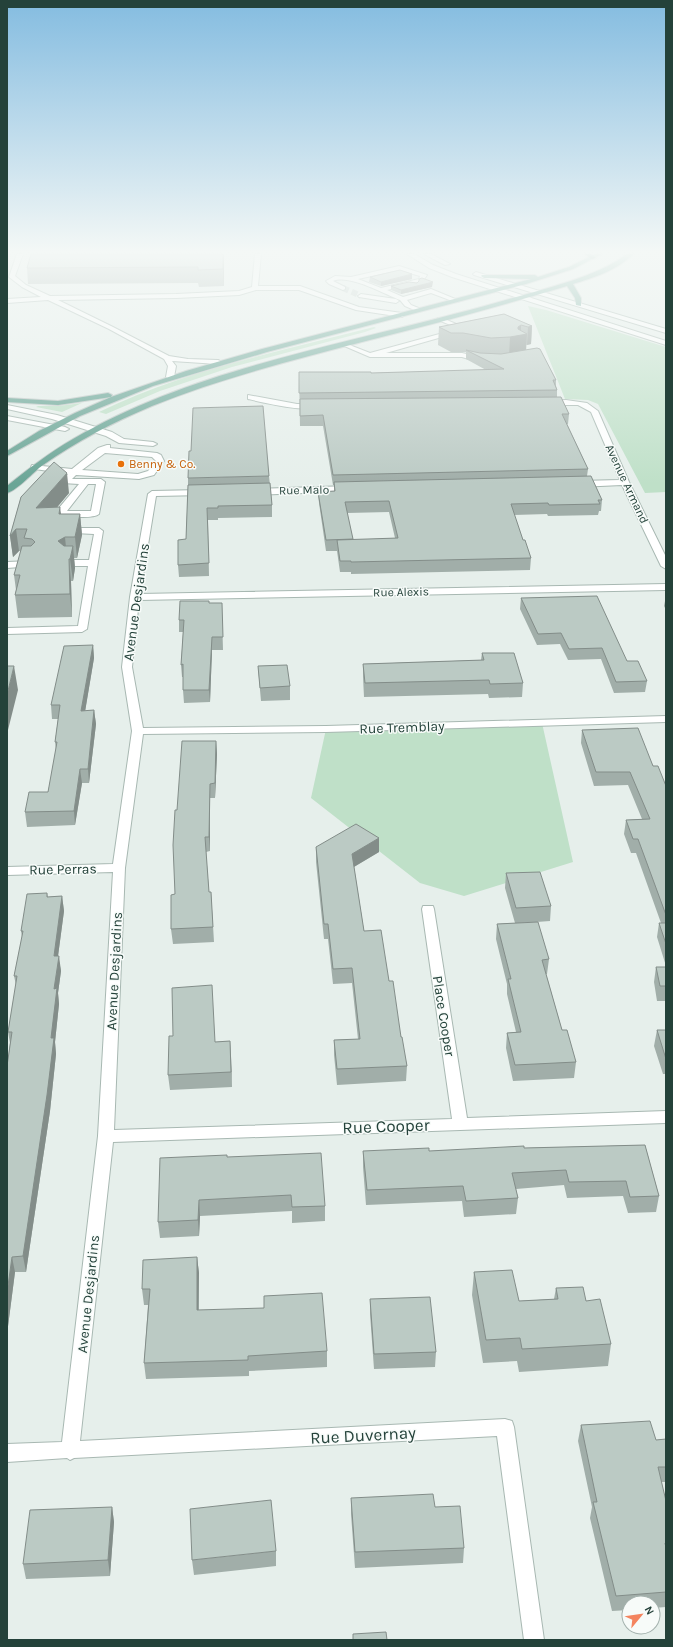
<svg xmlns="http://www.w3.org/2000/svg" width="673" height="1647" font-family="Karla,sans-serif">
<rect width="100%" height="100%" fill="#e6efeb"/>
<path fill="#bfe0c8" d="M528,306L546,310L666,347V492L645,493L598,404L588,400L565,399Z
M374,327L376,328L365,332L232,367L160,391L106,414L99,412C186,370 281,351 374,327Z
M82,403L62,412L36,407L38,406H58Z
M542,723L573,862L464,896L420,883L311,798L326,729Z"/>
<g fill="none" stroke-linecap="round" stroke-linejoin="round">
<path stroke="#bfccc8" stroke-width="6" stroke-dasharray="6 3.5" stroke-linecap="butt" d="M343,288L361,296"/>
<defs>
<path id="minor" d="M17,254H23L15,276L26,285L50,296L176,294L239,291L252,287L255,254H261L258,286H300L359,307L402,313L405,315L402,317L356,310L299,290H256L239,295L176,298L58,300L113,327L169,356L188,359L218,360L222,362L218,364L172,361L176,366L174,377L170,379L166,377L168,366L164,359L109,329L48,300L7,303V299L41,297L22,287L9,277Z
M407,254H414L433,265L456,274L666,341V345L452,277L429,268Z
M424,254H431L450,264L445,265Z
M399,266L427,275L423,281L387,290L403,297L431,289L460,301L455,302L431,293L407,300L411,305L421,309L422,310L419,312L405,306L400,300C384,294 349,274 333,281L345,287V289L343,290L329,284L326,281L335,276L351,277ZM399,270L420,276L419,279L381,288L358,279Z
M476,272L666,329V333L474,275L473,274Z
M361,294L396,299L399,301L396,303L359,297L358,296Z
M438,318H442L468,329L463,330L438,320Z
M454,330L457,332L456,333L386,353H462L484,358V360H472L462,357H370L342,345L347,344L370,353Z
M248,395L297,404H316L320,406C311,414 261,402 248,399Z
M566,400L587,403L598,411L629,482L666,557V569L661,566L622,485L578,487L574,484L578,481L620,480L591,412L578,405H548L544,403L548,401Z
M7,405L57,415L112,432L124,439L153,442L157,444L153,446L119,443L106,436L52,419L7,409Z
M7,416L65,427L69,429L65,431L7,420Z
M107,445H110V448L157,453L161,455L164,461L154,475L139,479L76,475L72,479H101L105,482L99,514C93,519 67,517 59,514V508L79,484L62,483L61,481L68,474L35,469L31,467L32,465L72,469L98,448ZM105,453L152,457L156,461L148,471L138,474L82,470ZM88,484H96L91,511H67Z
M350,486L354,489L353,491L254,495L250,492L254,489Z
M202,490L205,491L206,493L205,495L156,496L140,594L666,584V590L139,600L132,667L143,728L326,726L666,716V722L326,732L143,734L125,868L114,1130L452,1119L422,909L423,906H433L434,909L467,1118L666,1111V1123L113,1142L80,1441L505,1419L512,1421L514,1427L544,1640H524L497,1436L74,1458L70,1460L67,1458L7,1462V1444L62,1442L98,1136L113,872L7,875V867L113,864L132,731L122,667L130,597L148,494L152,491Z
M77,528H99L103,531L87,629L82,632L7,634V628L78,626L88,566H67L62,563L67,560H89L94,534L74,533L73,531Z
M31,561L34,562L36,564L34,566L7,568V562Z"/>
<path id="major" d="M595,254H602L573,269L526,284L267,352L153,386L80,416L7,456V451L39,431L75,413L111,397L186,371L262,349L531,279L484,278L481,276L482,275H535L538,277L569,267Z
M627,254H633C618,270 593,278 573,284L581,298V306L576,305L575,298L567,286C501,306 434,324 366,341C294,360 221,378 152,406C114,422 77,441 43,465C33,472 18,490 7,493V486C28,469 49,453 73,439C187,372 327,348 454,314C483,307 512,298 541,290C571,281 601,273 627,254Z
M108,393L112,395L111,397L58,405L7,402V398L58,401Z"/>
<path id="highway" d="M585,254H591L596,258L591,259Z"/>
</defs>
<use href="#minor" stroke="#a8b8b2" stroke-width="2"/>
<use href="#major" stroke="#c2cac8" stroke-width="2"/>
<use href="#highway" stroke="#c2cac8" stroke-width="2"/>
<use href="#minor" fill="#fff" fill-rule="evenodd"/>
<use href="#major" fill="#6aa596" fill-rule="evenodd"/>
<use href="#highway" fill="#2f6f62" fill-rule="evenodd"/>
</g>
<path fill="#a1aea9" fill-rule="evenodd" d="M31,254H224V286L199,287L198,283L28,284L27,268Z
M370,277L412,279L381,286L369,282Z
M391,286L432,287L401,294L391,290Z
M504,314L532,326L531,344L526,345V350L556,380V386L557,390V397L569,414L568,424H567L588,469L587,476L602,500L601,511H599L598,515L548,516L547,514L514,515L523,540L531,558L530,570L351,574V572H340L337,551H326L319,503L318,492L334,491V485H333L323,426H300L299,372L371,373L486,370L466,359V352H451L438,345L439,327ZM389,512L395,538L353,540L347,513Z
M269,476L272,505V517L218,518V520H208L209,576L179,577L178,565L186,539L188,485V478Z
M69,493L57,507L61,514H80L82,535L77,558H74L75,568L73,581H71L72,617L18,618L15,595L16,590L14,575L21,551H19L13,557L10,536L21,497Z
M666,596V610L664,606Z
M521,598L627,661L647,681L645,692L614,693L601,659L568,660L560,644L537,645L520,609Z
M209,603L222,615L223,650H212L210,702L184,703L183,690V677H182L181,665L183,632H179V620Z
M93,645L94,658L85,711L94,710L96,724L89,783H82L75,825L27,827L25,812L48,792L56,750L55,742L58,719H52L51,705Z
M482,653L523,683L522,697L489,698L488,694L364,697L363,677V664L481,660Z
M258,666L290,686V700L261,701L259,679Z
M582,730L653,766L666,786V966L657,937L659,923H661L636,853H631L624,834L626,820L642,819L628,785L594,786L581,743Z
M216,741L217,754L215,798H210V851L206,852L209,892H211L214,942L173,944L171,929L175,894L177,810Z
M379,838V852L354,867L364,931L389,981L407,1066L406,1081L337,1085L334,1055V1040L358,1039L352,983L333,984L328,939H324L316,862V847Z
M506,873L551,906L550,921L523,923L549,959L547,974H546L562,1030L576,1062L574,1078L513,1081L506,1048L507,1033L516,1032L507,994V984L496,939L497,924L515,923L505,888Z
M47,893L48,897L62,896L64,911L58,956L61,971L58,993L59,1004L55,1042L56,1054L50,1111L26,1272H15L7,1334V1066L10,1043L8,1032L16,985L14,976L22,937L21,931Z
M656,967H666V1001H657L654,982Z
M657,1030H666V1074H663L654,1046Z
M230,1041L232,1087L170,1090L168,1075L215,1042Z
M645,1145L659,1196L656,1212L628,1213L623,1196L567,1198L564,1185L516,1189L518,1198L516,1214L464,1217L462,1201L366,1205L363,1167V1151H429L524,1148Z
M227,1157L325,1206V1221L292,1223V1211L200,1216L199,1236L160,1238L158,1222Z
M197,1257L199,1273V1310L327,1351V1367L249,1371V1376L146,1379L144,1363L148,1305H144L142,1289Z
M474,1272L519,1301L554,1299L556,1288L586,1301L611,1344L608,1366L519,1372L517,1361L483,1363L472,1295Z
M370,1299L436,1352L435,1367L374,1369L370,1314Z
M581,1425L656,1440L666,1439V1482H661L666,1501V1607L653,1608V1603H629V1610L612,1611L590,1518L592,1507L578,1441Z
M351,1498L435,1507L464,1548L463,1563L355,1568L351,1514Z
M112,1507L114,1522L110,1576L26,1579L23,1564Z
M276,1551V1566L194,1575L192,1560Z"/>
<path fill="#838d89" d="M223,254H224V286L223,269Z
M412,274V279L381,286V282Z
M433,282L432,287L401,294V290Z
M521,325V335L527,334L526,352L509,356L510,337L518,327Z
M532,326L531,344L527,345L528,327Z
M67,473L69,493L39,529L36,508Z
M60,507L63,528L59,514Z
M80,514L82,535L77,558L75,537Z
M16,529L19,551L13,557L10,536Z
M65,537L67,558L58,541Z
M73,546L75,568L73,581L70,559Z
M69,559L71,581L72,617L70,594Z
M212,637V650L210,702L209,690Z
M93,645L94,658L83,724L81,711Z
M14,666L18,690L7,734V695Z
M94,710L96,724L89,783L88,769Z
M216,741L217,754L215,798V783Z
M80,769L82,783L75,825L74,811Z
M210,784V851L209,837Z
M379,838V852L352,868V854Z
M62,896L64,911L56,971L54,956Z
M59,956L61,971L58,993L59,1004L55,1042L56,1054L50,1111L26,1272L23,1256L51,1038L54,989Z
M230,1041L231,1056L232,1087L231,1072Z
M199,1200L200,1216L199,1236L198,1220Z
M12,1257L15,1272L7,1334V1293Z
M197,1257L199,1273L198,1326L197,1310Z
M112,1507L114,1522L110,1576L108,1560Z"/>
<path fill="#bbcac4" stroke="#838d89" d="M31,254H223V269L198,270V267L27,268Z
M400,270L412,274L381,282L370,277Z
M422,278L433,282L401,290L391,286L409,282L417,283L419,281V279Z
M504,314L532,326L528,327L521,325L518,327V329L527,334L510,337L491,338L463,333H451L439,327Z
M537,348L540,349L556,380H553L557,390L299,393V372H371V373L504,369L466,350L480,353L501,354Z
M561,397L569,414H562L588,469L333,475L323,415L300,416V399Z
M263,406L269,476L188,478L189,451H191L193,408Z
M54,462L67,473L36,508L60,507L59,514H80L75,537H65L58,541L64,546H73L70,559H69L70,594L15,595L20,575H14L22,546H31L35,542L32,539L24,538L27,529H16L10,536L21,497Z
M591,476L602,500H598L600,504L549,505L548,503L511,504L523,540H525L531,558L351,562V561H340L337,540L398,538L389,501L345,502L353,539L326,540L318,492L335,491L334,482Z
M270,483L272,505L218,506V508H207L209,563L178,565V540L186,539L188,485Z
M597,596L627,661H638L647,681L616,682L602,648L569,649L561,633L538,634L521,598Z
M180,601H209V603H222L223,637H212L209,690H183V664L181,665L184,620H179Z
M93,645L81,711L94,710L88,769H80L74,811L25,812L29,792H48L57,742H55L60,705H51L64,646Z
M482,653H514L523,683L490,684L489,680L365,683L363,664L484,660Z
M287,665L290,686L260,688L258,666Z
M7,666H14L7,695Z
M638,728L653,766H658L666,786V915L638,839H633L626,820L650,819L630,772H596L582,730Z
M182,741H216L215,783L210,784L209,837H205L209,892H211L213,927L171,929V895L175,894L173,845L175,810H177Z
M356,824L379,838L352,854L364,931L381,930L389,981H393L401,1037H402L407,1066L337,1069L334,1040L360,1039L352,968L333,969L328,924H324L316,847Z
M540,872L551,906L516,908L506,873Z
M47,893V897L62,896L54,956H59L54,989L57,988L51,1038H54L47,1095L23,1256L12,1257L7,1293V1066L12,1032H8L17,976H14L23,931H21L27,894Z
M538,922L549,959L542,960L562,1030H567L576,1062L515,1065L507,1033L521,1032L508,979H511L497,924Z
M659,923H666V944Z
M656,967H666V986H660Z
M212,985L215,1042L230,1041L231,1072L168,1075L169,1036H173L172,988Z
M657,1030H666V1059Z
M645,1145L659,1196L630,1197L626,1181L569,1182L566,1170L512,1173L518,1198L466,1201L463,1186L367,1190L363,1151L429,1148V1151L524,1146V1148Z
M321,1153L325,1206L292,1207L291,1195L199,1200L198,1220L158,1222L160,1158L227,1155V1157Z
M197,1257V1310L264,1308V1296L322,1293L327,1351L248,1356V1360L144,1363L150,1289H142L143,1260Z
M512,1270L519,1301L558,1299L556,1288L583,1287L586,1301L600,1299L611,1344L522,1349L520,1338L486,1340L474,1272Z
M430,1297L436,1352L374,1354L370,1299Z
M650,1421L656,1440L666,1439V1467H658L666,1501V1543H665L666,1548V1592L616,1596L593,1502H597L581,1425Z
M433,1494L435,1507L460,1506L464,1548L355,1552L351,1498Z
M271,1500L276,1551L192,1560L190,1509Z
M112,1507L108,1560L23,1564L30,1510Z
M386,1632L387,1640H353V1634Z"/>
<linearGradient id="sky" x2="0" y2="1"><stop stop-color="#84bce0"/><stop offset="0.52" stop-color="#f4f8f6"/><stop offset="1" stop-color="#f4f8f6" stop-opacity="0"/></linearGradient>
<rect width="673" height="484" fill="url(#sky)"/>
<circle fill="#e8710a" stroke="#f7fbf9" stroke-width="1.5" cx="121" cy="464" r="4"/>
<g text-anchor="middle" stroke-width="3" stroke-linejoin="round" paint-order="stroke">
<g font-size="12" fill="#c56008" stroke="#f7fbf9" text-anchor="start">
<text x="129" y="468">Benny &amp; Co.</text>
</g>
<g font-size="12" fill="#24423a" stroke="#f7fbf9">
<text transform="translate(627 484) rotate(65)" y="4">Avenue Armand</text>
<text transform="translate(304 490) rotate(-1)" y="4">Rue Malo</text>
<text transform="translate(401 592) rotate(-1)" y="4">Rue Alexis</text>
</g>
<g font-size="14" fill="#24423a" stroke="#f7fbf9">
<text transform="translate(136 602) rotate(-82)" y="5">Avenue Desjardins</text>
<text transform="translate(402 727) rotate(-2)" y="5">Rue Tremblay</text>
<text transform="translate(63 869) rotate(-1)" y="5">Rue Perras</text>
<text transform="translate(114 971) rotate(-87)" y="5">Avenue Desjardins</text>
<text transform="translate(444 1016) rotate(81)" y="5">Place Cooper</text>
<text transform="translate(88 1294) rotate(-84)" y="5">Avenue Desjardins</text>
</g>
<g font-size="17" fill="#24423a" stroke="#f7fbf9">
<text transform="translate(386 1126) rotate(-2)" y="6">Rue Cooper</text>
<text transform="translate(363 1435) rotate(-3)" y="6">Rue Duvernay</text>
</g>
</g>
<rect width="673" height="1647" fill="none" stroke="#24423a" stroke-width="16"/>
<g transform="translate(641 1615) rotate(61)"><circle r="19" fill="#f7fbf9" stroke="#a3b1ad"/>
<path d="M0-3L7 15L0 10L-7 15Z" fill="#f4845f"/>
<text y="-6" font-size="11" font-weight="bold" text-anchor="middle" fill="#24423a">N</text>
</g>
</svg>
